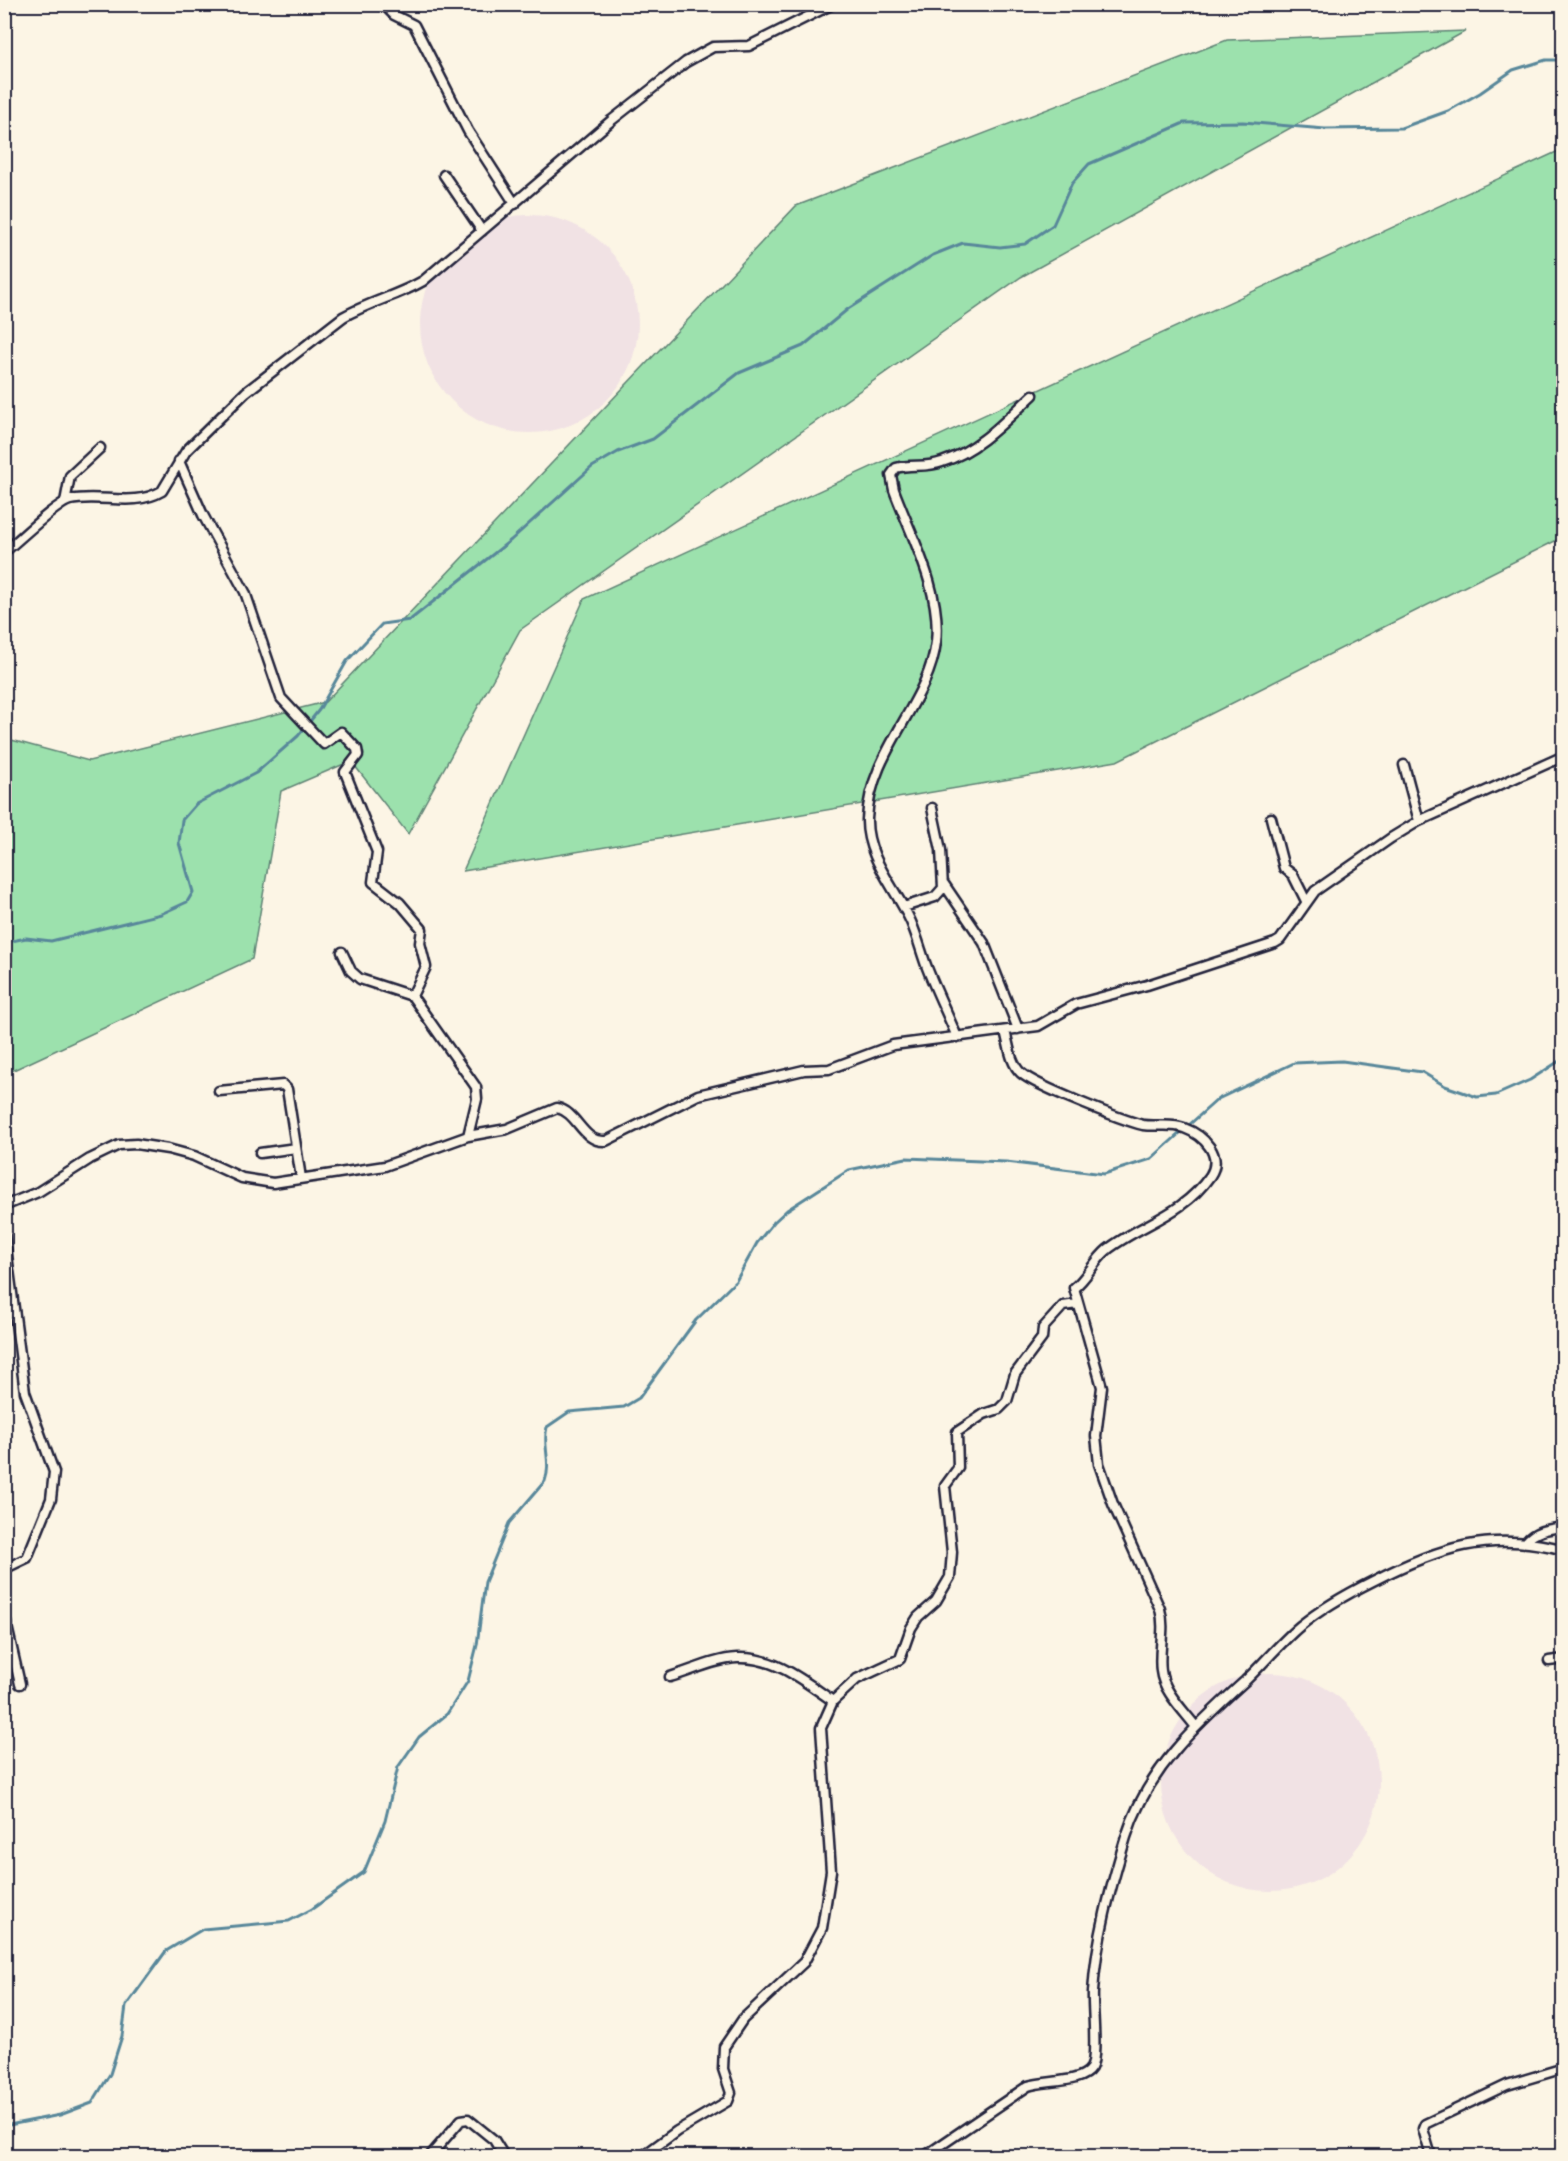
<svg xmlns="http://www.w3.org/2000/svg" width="1568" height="2161" font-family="'Comic Neue',sans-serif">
<rect width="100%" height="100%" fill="#fcf5e5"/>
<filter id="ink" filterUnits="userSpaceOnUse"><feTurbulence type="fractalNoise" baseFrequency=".0167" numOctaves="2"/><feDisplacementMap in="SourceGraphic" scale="12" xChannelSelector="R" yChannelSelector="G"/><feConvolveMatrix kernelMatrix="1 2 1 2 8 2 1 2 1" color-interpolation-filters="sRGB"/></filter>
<g filter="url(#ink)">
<path fill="#f1e2e4" d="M420 324a109 109 0 1 1 218 0a109 109 0 1 1-218 0Z
M1161 1782a109 109 0 1 1 218 0a109 109 0 1 1-218 0Z"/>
<path fill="#9ce1ad" stroke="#5f8274" stroke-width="1.5" d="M1466,31L1021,277L520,630L408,834L351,761L281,791L252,959L5,1074L4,738L89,761L325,702L796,206L1227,40Z
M1563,149V537L1117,761L463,871L584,599Z"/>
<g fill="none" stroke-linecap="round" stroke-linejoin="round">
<path stroke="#58879a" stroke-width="3" d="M4,946L12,941L26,938L51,941L161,914L187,902L193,892L179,843L182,820L196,804L256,773L298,736L319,710L347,661L382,624L410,620L511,540L592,467L618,452L653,439L739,373L803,346L848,309L933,255L963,243L1000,247L1025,244L1053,225L1072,183L1089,164L1184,123L1243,122L1325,129L1401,128L1448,111L1480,93L1513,70L1546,60H1564
M4,2126L60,2115L92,2103L110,2074L122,2036L126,2006L166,1951L203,1929L289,1921L312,1909L364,1872L385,1821L398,1767L419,1737L447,1714L468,1681L477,1645L485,1582L509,1523L545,1481C552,1462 542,1445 547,1427L569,1412L624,1407L639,1398L696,1320L736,1281L757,1243L774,1222L787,1210L849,1170L906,1158L1006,1162L1104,1174L1151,1159L1218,1099L1294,1063L1342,1061L1422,1072L1445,1086L1477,1097L1496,1095L1530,1080L1564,1058"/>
<defs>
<path id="minor" d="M383,4L394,15L414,25L468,131L515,204
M444,175L482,231
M179,461L203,515L245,592L281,698L324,744L341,732L357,749L358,755L345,772L377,852L373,882L400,903L422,929L420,943L426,967L412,996L476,1087L477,1099L468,1136
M65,502L70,476L100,448
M4,552C18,541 57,503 70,500C100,493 133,508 162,491L186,451L246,392L343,317C369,302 397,296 423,281L612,120L686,62L713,47L749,46L833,4
M1404,765L1419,821
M1271,818L1284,868L1293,875L1306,901
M944,884L984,943L1018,1029
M904,907L935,897L943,888L941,850L932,808
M342,952L351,971L360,979L412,996
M1005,1031C1009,1045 1010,1063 1021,1073C1036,1086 1122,1120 1143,1125C1156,1127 1172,1123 1184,1128C1203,1135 1224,1155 1210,1176C1182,1216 1142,1223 1107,1250C1094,1261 1087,1278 1074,1288L1102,1387L1096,1436L1099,1464L1113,1504L1160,1609C1166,1630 1158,1649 1161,1671C1163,1691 1184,1711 1196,1727
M957,1037C947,1013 935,989 926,965C921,951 917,936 911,922C896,888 866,858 867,819C870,750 929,703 936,642C942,591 911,536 894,490L891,475L896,468C911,464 927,468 942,462C978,451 1006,420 1033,395
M219,1091L283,1085L287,1089L301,1178
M260,1153L296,1148
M4,1206L38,1192L90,1159L119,1145L136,1144L168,1149L194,1156L242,1178L273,1183L385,1166L468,1136L507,1129L557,1108C578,1112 582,1143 606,1141L698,1095L804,1070L829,1069L893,1045L1038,1026L1076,1004L1147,985L1275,943L1280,940L1315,891L1391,838L1419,821L1564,756
M4,1232L25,1392L54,1472L51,1499L27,1558L4,1569
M1526,1542C1535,1530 1549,1529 1564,1527
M4,1613L20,1684
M1549,1661L1564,1659
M670,1677C691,1671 715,1659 737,1658C774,1656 804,1681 833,1701
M430,2156L461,2120L468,2119L494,2140L504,2156
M643,2156L677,2131L728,2101L731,2093L723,2069L724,2047L743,2019L804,1962L822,1928L831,1871L821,1728L833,1701L857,1679L900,1659L911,1628L918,1617L936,1601L950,1577L952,1552L945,1486L958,1468L957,1432L984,1414L999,1409L1007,1401L1015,1374L1042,1338L1043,1328L1063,1306L1077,1304
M925,2156L1028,2086C1046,2080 1081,2084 1091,2068C1098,2056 1092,2009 1093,1992C1096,1940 1111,1886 1126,1837C1147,1770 1195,1726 1245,1681C1264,1663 1280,1643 1300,1626C1322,1608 1347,1594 1373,1581C1437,1548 1491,1530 1564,1550
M1431,2156L1423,2129L1425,2124L1507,2085L1564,2068"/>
</defs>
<use href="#minor" stroke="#22223b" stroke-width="13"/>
<use href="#minor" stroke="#fcf5e5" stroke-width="8"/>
</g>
</g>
<rect width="1568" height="2161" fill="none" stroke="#fcf5e5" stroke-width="24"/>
<rect x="12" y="12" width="1544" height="2137" fill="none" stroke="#22223b" stroke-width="2" filter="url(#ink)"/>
</svg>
